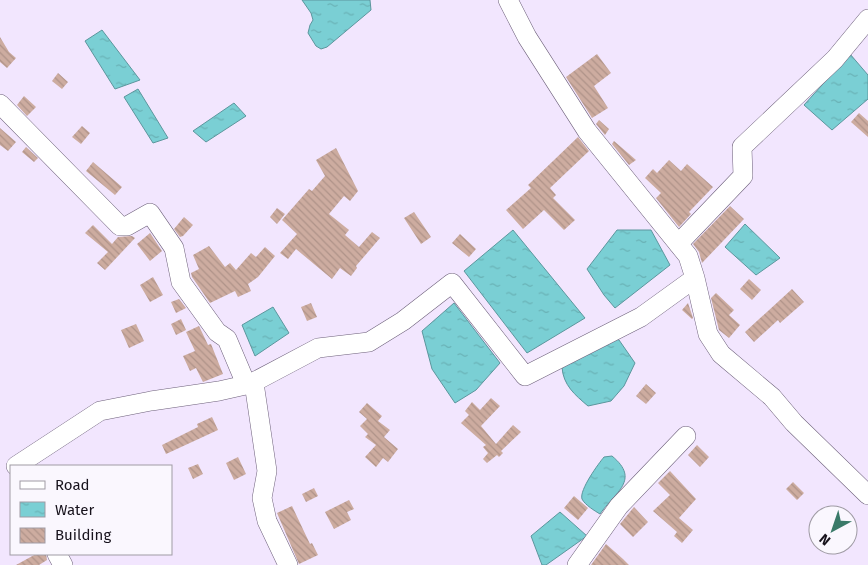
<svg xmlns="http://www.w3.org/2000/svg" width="868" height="565" font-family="'Fira Sans',sans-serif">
<defs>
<pattern id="water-ripples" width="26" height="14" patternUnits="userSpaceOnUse" patternTransform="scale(1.25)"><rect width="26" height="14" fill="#7acfd4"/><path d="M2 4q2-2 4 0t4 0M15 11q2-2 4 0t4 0" fill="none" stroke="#69b1b5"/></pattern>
<pattern id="building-back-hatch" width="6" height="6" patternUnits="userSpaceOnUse" patternTransform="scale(1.25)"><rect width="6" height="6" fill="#cdaca0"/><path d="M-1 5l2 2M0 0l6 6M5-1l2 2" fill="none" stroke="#af9389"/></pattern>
</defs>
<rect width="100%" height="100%" fill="#f2e6fe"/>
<path fill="url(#water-ripples)" stroke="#5c969d" d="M302,0H370L371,10L327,47L321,49L316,46L308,33L310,25L313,20L311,13Z
M102,30L140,80L115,89L85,41Z
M850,54L868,75V99L832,130L804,105Z
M138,89L168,138L153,143L124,97Z
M234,103L246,116L206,142L193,131Z
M745,224L780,258L756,275L725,247Z
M513,230L585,318L527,353L464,271Z
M617,230H651L670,265L615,308L604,295L587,269Z
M454,303L500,363L476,390L455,403L432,369L422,331Z
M273,307L289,333L255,356L242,325Z
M608,335L619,340L635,363L624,386L611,401L588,406C575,395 563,385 562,367Z
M612,456C641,480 615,492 600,514C595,511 585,505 582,499C579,490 599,463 604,457Z
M560,512L587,536L546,565H542L531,536Z"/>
<path fill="url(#building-back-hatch)" d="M0,37L9,52L16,58L7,68L0,62Z
M597,54L611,73L594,86L608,108L592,118L566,77Z
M58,73L68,82L62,89L52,81Z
M24,96L36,107L27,116L17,105Z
M859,113L868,121V137L851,122Z
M599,120L609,129L605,135L596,124Z
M82,126L90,133L81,144L72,137Z
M0,128L16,142L8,151L0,145Z
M578,137L589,151L550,188L556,195L553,198L575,220L564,230L544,210L523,229L506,210L531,188L528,185Z
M614,141L636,160L629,165L612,144Z
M26,147L38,158L34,162L22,152Z
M336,148L358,191L350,201L344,196L329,214L349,230L345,235L359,247L372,232L380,238L356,266L357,268L351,276L340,268L332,279L296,249L288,259L280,253L297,234L282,220L309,189L312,191L325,176L316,160Z
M669,160L681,171L687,164L713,187L689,212L691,214L679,227L656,198L661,193L645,178L653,169L657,173Z
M93,162L122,187L115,195L86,171Z
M730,206L744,219L702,263L699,252L693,244Z
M277,208L285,214L277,224L270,217Z
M414,212L431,237L421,244L404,218Z
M184,217L193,225L183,236L180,237L174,229Z
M93,225L112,244L118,237L132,236L135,238L105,270L97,263L108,252L85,233Z
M150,233L162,251L150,261L137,244Z
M460,234L476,249L469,257L452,243Z
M209,246L225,267L230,263L236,270L251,253L256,257L265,247L275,256L258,277L248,284L251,291L238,297L235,291L210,303L192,277L191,273L199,269L193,255Z
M153,277L163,295L150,302L140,285Z
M749,279L761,290L752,300L740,289Z
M792,289L804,302L780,323L778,320L754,342L745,332Z
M716,293L734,310L729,315L740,325L729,338L719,330L711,298Z
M179,299L186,308L176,313L171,302Z
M311,303L317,317L307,321L301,307Z
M688,303L693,318L692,319L682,310Z
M181,319L186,330L176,335L171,324Z
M136,324L144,341L129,348L121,330Z
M199,326L208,345L211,344L223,374L203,382L196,368L190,371L183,356L195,351L186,332Z
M646,384L656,393L646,404L636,396Z
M491,398L500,406L481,426L496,444L513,425L521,432L501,451L503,453L499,457L497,455L487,463L483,459L488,453L483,447L486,445L461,423L469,415L465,411L472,402L480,410Z
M367,403L382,416L378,421L390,430L384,437L398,449L388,462L383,458L376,467L365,457L376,445L365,437L368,434L360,426L367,419L359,412Z
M212,417L218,430L166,454L162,445L198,427L197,424Z
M697,445L709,457L700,467L688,455Z
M238,457L246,474L234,480L226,463Z
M198,464L203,474L193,479L188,468Z
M670,471L696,499L679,518L693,530L682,543L674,536L677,532L653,511L670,495L658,483Z
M793,482L804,493L797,500L786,489Z
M314,488L318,496L306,502L302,494Z
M574,496L588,508L578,520L564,508Z
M349,500L354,509L347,512L351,520L334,529L325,512Z
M292,506L310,544L312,543L318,555L299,564L277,513Z
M634,507L648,522L633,537L620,524Z
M606,544L623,559L629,565H591Z
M36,554H46L47,560L39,565H16Z"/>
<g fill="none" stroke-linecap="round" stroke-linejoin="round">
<defs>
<path id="minor" d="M508,0L527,37L587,131L688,256L695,278L708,334L721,354L772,397L794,423L868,495
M0,104L120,226H127L150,213L174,248L181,282L217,332L227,339L246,384
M678,244L743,176L742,147L835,59L868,19
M254,383L267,471L262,498L267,521L288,565
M16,466L100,411L151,401L219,391L250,384L318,348L369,342L403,321L452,283L525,376L641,317L695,278
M57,554L63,565
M577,565L619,506L686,436"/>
</defs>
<use href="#minor" stroke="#6d607a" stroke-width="20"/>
<use href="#minor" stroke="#fff" stroke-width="19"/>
</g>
<rect x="10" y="465" width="162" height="90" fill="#faf7fe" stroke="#9f9ba4"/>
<rect x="20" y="481" width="25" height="8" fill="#ffffff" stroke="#9f9ba4"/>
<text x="55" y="490" font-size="15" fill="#17121c">Road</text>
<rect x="20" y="502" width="25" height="15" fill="url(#water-ripples)" stroke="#9f9ba4"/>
<text x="55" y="515" font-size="15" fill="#17121c">Water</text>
<rect x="20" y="528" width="25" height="15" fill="url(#building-back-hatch)" stroke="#9f9ba4"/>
<text x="55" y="540" font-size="15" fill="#17121c">Building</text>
<g transform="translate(833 530) rotate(220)"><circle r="24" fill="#faf7fe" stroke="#9f9ba4"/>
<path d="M0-4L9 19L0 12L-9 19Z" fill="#3a7a69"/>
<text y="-8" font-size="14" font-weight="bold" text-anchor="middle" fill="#17121c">N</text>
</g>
</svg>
